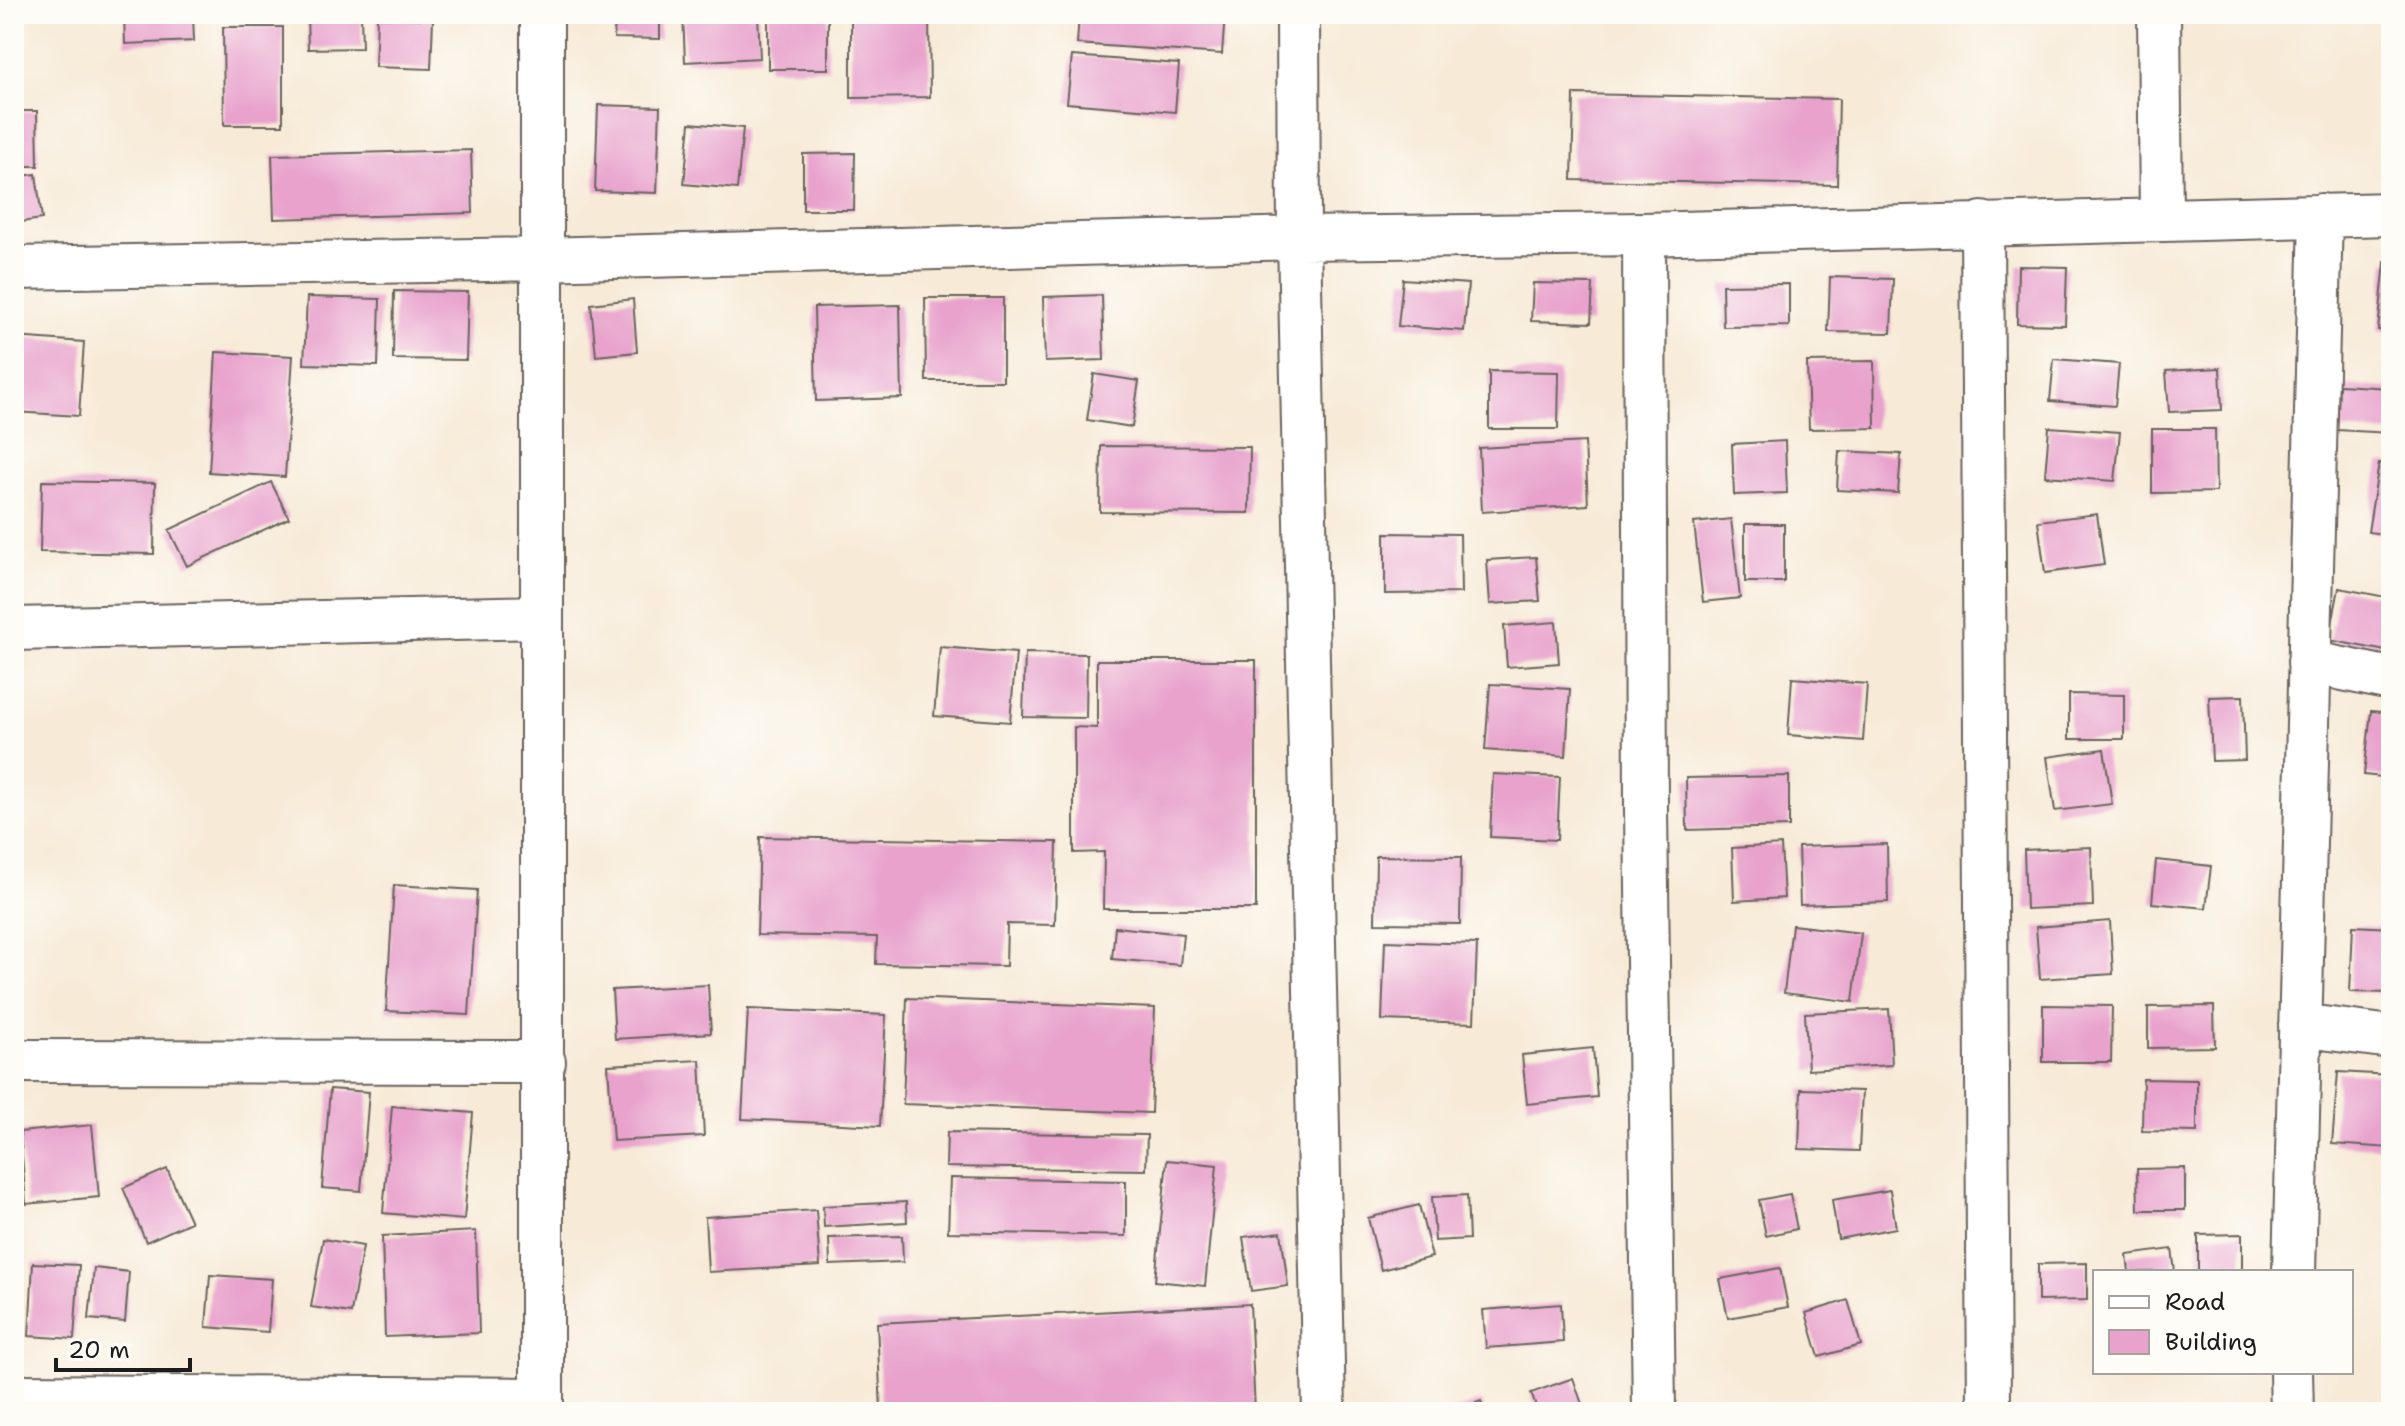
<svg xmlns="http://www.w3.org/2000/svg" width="2405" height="1426" font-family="'Shantell Sans',sans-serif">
<rect width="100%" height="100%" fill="#fdfcf7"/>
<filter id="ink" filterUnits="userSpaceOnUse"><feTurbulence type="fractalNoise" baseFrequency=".0125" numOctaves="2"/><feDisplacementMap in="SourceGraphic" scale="16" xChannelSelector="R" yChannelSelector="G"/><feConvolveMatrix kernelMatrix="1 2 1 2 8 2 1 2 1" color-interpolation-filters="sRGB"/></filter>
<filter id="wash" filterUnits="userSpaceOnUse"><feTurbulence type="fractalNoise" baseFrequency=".006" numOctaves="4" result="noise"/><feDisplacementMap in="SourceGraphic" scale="32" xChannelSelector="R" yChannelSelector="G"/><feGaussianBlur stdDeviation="1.8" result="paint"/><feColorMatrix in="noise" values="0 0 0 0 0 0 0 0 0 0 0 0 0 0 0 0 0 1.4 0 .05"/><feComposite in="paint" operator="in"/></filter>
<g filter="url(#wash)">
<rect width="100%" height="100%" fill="#f7ead7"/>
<g id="blocks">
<path fill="#e8a2cc" d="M124,14H193L194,41L125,44Z
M307,14H361L362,48L308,49Z
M615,14H660V39L614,38Z
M683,14H758L760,58L685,62Z
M768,14H828V69H768Z
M851,14H929L930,97L851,98Z
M1079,14H1225L1222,54L1077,44Z
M377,17L433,19L431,69L375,67Z
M223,27H283V125H224Z
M1072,56L1179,64L1175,112L1067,103Z
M1574,94L1839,99L1837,185L1572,180Z
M598,105L660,107L657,193L595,191Z
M14,111H37L38,166H14Z
M690,123L743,128L737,189L684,184Z
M471,150L473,213L274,219L272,155Z
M855,153L854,210H803V154Z
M36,174L42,219L14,223V177Z
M2385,262L2391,263V332L2378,330Z
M2018,266L2067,267L2065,325L2017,324Z
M1830,277L1893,279L1891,333L1828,332Z
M1403,279L1468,284L1464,331L1398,326Z
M1533,283L1593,284L1591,323L1531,321Z
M1789,284V326L1723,327L1722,285Z
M394,291L468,292L466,360L393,359Z
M1102,295L1104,360L1045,362L1043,297Z
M307,297L380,299L378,366L304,364Z
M925,298H1003V381H926Z
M633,299L637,352L596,356L591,304Z
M900,305L902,398L816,401L814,307Z
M14,337L84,342L79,416L14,412Z
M216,352L293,356L285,477L209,472Z
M2054,359L2119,364L2115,406L2050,401Z
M1874,361L1875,428L1809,429L1807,362Z
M2220,368L2222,410L2169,412L2166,371Z
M1489,371L1559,372L1558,429H1489Z
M1094,374L1139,381L1132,427L1087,420Z
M2339,385L2391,388V433L2337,430Z
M2049,427L2120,432L2115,481L2045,476Z
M2152,429H2215L2216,492L2152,493Z
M1785,441L1787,493L1734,495L1732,444Z
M1585,442L1588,505L1482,512L1479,448Z
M1101,446L1250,447L1249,513L1100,512Z
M1839,451L1901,454L1898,493L1837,490Z
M2379,463L2391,464V535L2368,532Z
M42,481L155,483L154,554L40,552Z
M271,482L289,518L187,566L169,530Z
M2097,514L2104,565L2045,573L2038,521Z
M1731,519L1740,598L1703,602L1694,523Z
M1745,524H1784V582H1745Z
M1385,533L1460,534L1461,593L1385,594Z
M1536,557L1540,601L1490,604L1487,560Z
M2339,588L2391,598V652L2329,640Z
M1556,622L1559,663L1507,667L1504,626Z
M940,647L1016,653L1010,722L934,716Z
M1025,653L1087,654L1086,718L1023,717Z
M1097,660H1256V909H1103L1104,852L1074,853V727L1097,728Z
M1792,678L1867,684L1863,741L1788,735Z
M1490,684L1570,689L1566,756L1485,750Z
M2069,694L2124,695V739H2069Z
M2243,696L2245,760L2212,761L2209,697Z
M2371,711L2391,713V778L2364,775Z
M2104,749L2112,804L2055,811L2047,757Z
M1493,774L1560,777L1557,840L1490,837Z
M1789,776V827L1687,830L1686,778Z
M760,837L1057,842L1055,925L1007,924L1006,966L876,964L877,937L757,935Z
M1887,844L1888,902L1800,905L1798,847Z
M1781,845L1784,898L1734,901L1732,848Z
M2091,847L2093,906L2026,909L2024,850Z
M1376,856L1461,857L1460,924L1375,923Z
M2156,860L2211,866L2206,908L2152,903Z
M394,885L477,890L469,1015L386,1011Z
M2110,921L2113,974L2040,979L2036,927Z
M1792,925L1861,933L1853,1002L1784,993Z
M2353,926L2391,928V993L2350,992Z
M1115,927L1183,934L1180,965L1112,959Z
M1385,941L1477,944L1474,1023L1382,1020Z
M708,985L711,1033L615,1039L612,990Z
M907,998L1155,1008L1151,1113L903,1104Z
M2043,1005L2112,1006L2111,1062H2043Z
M2214,1006L2215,1047L2148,1048V1007Z
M748,1009L886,1015L880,1126L742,1119Z
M1889,1009L1892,1065L1808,1070L1805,1013Z
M1593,1048L1597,1097L1527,1104L1522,1055Z
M700,1060L704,1136L613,1141L608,1065Z
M2338,1072L2391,1075V1148L2332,1144Z
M2143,1079L2197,1080V1132L2142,1131Z
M330,1089L369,1092L361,1191L322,1188Z
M1801,1089L1862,1091L1859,1151L1799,1149Z
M392,1106L473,1113L464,1220L383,1213Z
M92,1125L99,1197L26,1204L20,1132Z
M947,1132L1147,1135L1146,1170L946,1167Z
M1167,1160L1217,1165L1205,1286L1155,1281Z
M2185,1168V1210H2138L2137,1169Z
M167,1169L191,1222L146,1242L123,1188Z
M950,1178L1126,1181V1236L948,1232Z
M1890,1190L1896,1228L1838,1239L1832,1200Z
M1790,1194L1797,1229L1766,1236L1759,1200Z
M1467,1195L1469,1239L1435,1241L1432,1197Z
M906,1202L907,1222L824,1227L823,1206Z
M1419,1205L1432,1257L1381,1270L1368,1218Z
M816,1210L820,1266L708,1272L705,1217Z
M476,1231L479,1333L385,1337L382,1236Z
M1281,1232L1288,1286L1251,1291L1243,1237Z
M2242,1234V1272H2198V1235Z
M902,1236L903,1262L830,1265L829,1238Z
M323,1239L363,1246L351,1313L311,1307Z
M2172,1249L2175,1272H2129L2127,1255Z
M33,1263L79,1265L74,1339L29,1336Z
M2087,1263V1300L2038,1301V1264Z
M94,1268L129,1272L125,1322L89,1319Z
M1780,1268L1788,1307L1728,1318L1720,1279Z
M210,1275L272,1279L268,1332L206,1327Z
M1848,1300L1861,1345L1819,1357L1806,1313Z
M1250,1304L1255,1412H881L877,1323Z
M1561,1304L1563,1342L1486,1348L1483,1310Z
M1573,1378L1584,1410L1538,1412L1531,1393Z
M1481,1401L1484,1412H1451V1411Z"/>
</g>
</g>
<g filter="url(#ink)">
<use href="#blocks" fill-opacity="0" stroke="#69645d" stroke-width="2"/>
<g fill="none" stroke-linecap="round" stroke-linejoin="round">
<defs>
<path id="minor" d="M1298,14L1299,238L1324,1412
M2159,14L2161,218
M1982,223L1989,1412
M1644,234L1646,811L1654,1412
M14,268L541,259L1299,238L1644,234L2391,214
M14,629L542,617
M2309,662L2391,679
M2300,1025L2391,1037
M14,1061L544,1062
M2294,1272L2321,215
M2291,1372L2292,1412
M14,1396L542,1399
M542,1412V14"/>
</defs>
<use href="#minor" stroke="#69645d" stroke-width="46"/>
<use href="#minor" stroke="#fff" stroke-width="42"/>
</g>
</g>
<rect width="2405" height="1426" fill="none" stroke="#fdfcf7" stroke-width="48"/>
<rect x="2093" y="1270" width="260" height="104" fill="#fdfcf7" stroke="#a3a29f" stroke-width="2"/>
<rect x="2109" y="1296" width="40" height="12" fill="#ffffff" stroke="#a3a29f" stroke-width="2"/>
<text x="2165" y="1310" font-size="24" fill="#1c1c1c">Road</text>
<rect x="2109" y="1330" width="40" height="24" fill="#e8a2cc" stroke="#a3a29f" stroke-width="2"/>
<text x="2165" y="1350" font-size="24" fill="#1c1c1c">Building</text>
<path d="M56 1358v12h134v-12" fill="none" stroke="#1c1c1c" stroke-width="4"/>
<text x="68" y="1358" font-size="24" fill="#1c1c1c" stroke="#fdfcf7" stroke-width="6" paint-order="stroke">20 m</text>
</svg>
